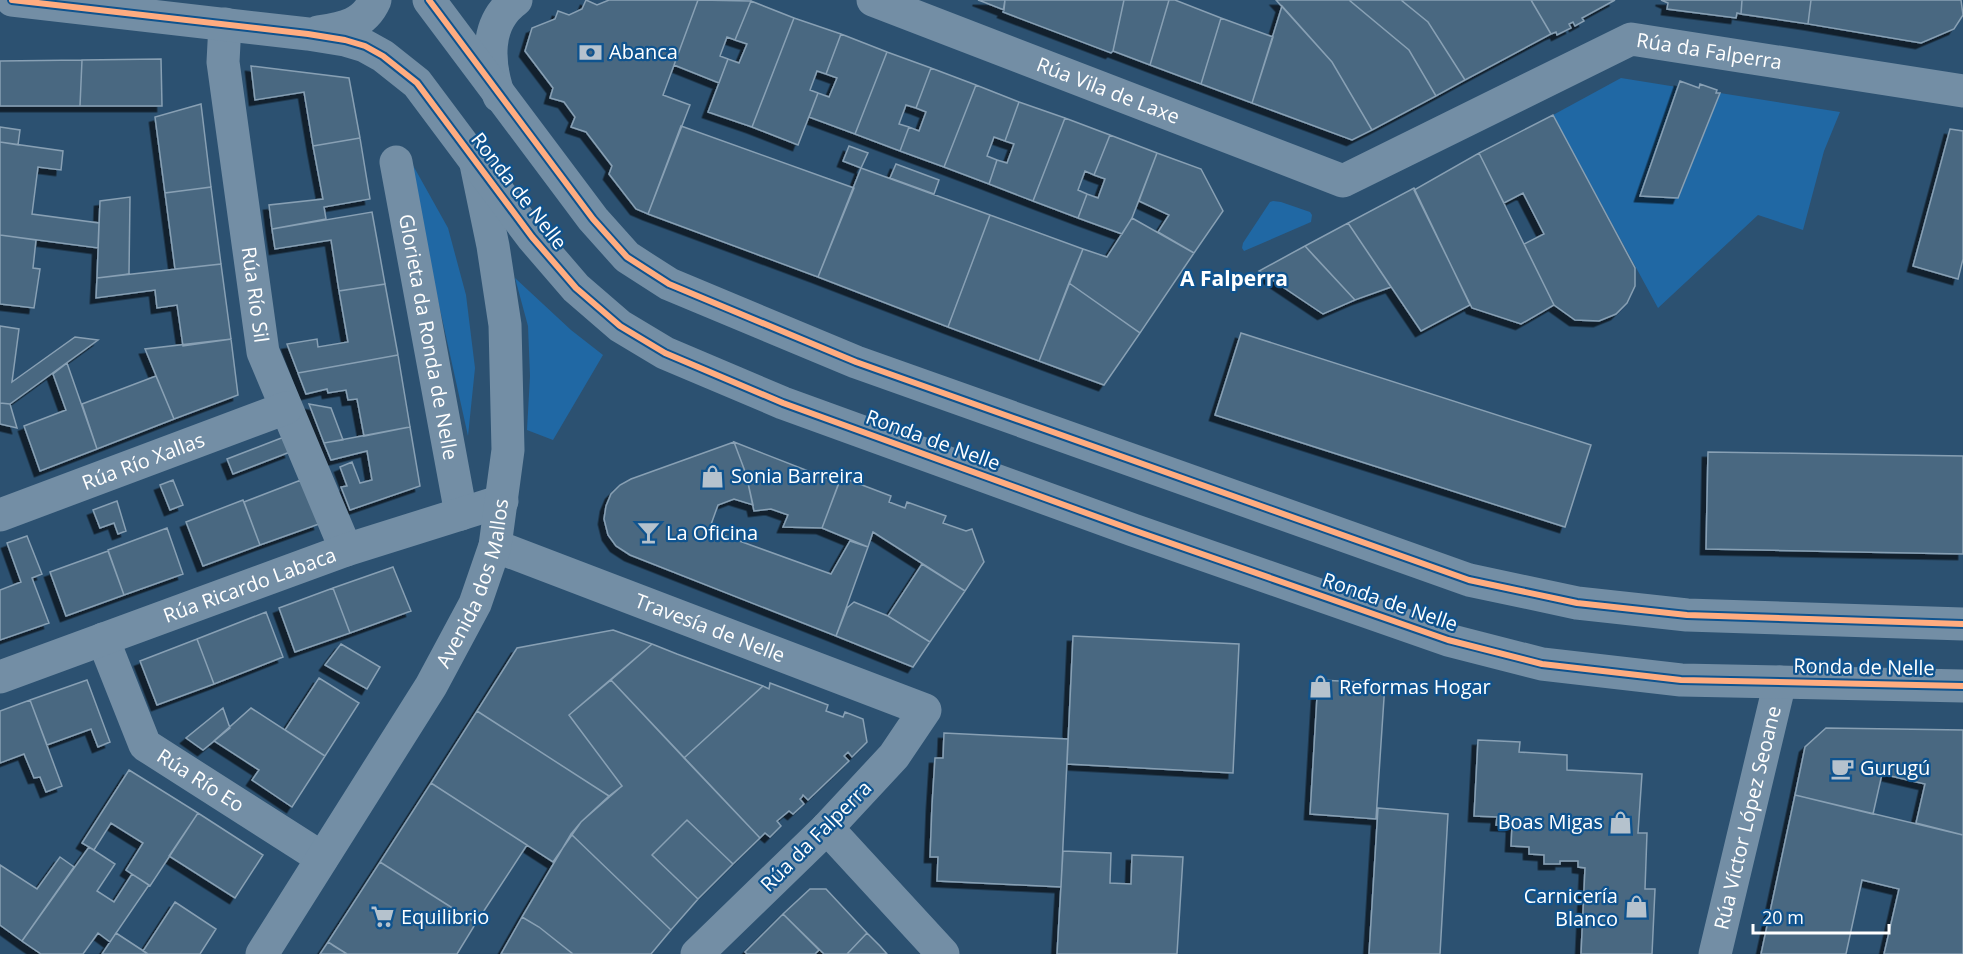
<svg xmlns="http://www.w3.org/2000/svg" width="1963" height="954" font-family="'Open Sans',sans-serif">
<defs>
<filter id="shadow"><feDropShadow dx="-5.5" dy="5.5" stdDeviation="0" flood-color="#0009"/></filter>
</defs>
<rect width="100%" height="100%" fill="#2c5171"/>
<path fill="#2068a4" d="M1621,78L1677,87L1640,196H1649L1682,189L1720,93L1840,112L1824,151L1803,230L1758,215L1658,308L1553,115Z
M405,151L448,228L466,295L475,368L468,436Z
M1273,201L1281,202L1310,212L1312,215L1311,222L1244,251L1242,248L1243,243L1270,202Z
M515,278L571,330L603,355L553,440L527,430L530,376L528,326Z"/>
<path fill="#496881" stroke="#88a0b4" stroke-width="1.5" filter="url(#shadow)" d="M586,0L597,5L609,0H698L663,95L690,105L648,214L636,209L609,174L612,166L586,132L571,127L575,117L564,102L550,98L553,88L525,51L532,28L555,19L558,11L569,15L582,9Z
M698,0L751,1L735,40L727,37L720,56L728,59L719,83L674,65Z
M978,0H1005L1004,10L981,1Z
M1005,0H1124L1113,51L1111,53L1003,12Z
M1124,0H1169L1150,65L1113,51Z
M1169,0H1175L1221,18L1201,84L1150,65Z
M1276,0H1349L1409,50L1436,96L1372,130L1332,62Z
M1349,0H1401L1428,22L1465,80L1436,96L1409,50Z
M1401,0H1531L1551,34L1465,80L1428,22Z
M1531,0H1615L1582,18L1584,21L1575,26L1573,22L1569,24L1571,28L1557,35L1556,32L1551,34Z
M1661,0H1742L1741,14L1737,13L1736,18L1667,9L1668,3Z
M1742,0H1811L1808,24L1741,14Z
M1811,0H1961L1963,15L1954,29L1921,43L1808,24Z
M751,1L794,18L752,127L708,112L728,59L739,63L747,44L735,40Z
M1282,6L1332,62L1372,130L1352,140L1252,103Z
M794,18L841,34L826,74L817,71L810,90L818,93L798,145L752,127Z
M1221,18L1273,37L1252,103L1201,84Z
M841,34L887,52L855,134L809,117L818,93L829,97L837,78L826,74Z
M887,52L931,68L916,108L906,105L899,124L909,127L900,151L855,134Z
M161,59L162,106H80L82,60Z
M82,60L80,106H0V61Z
M251,66L349,78L360,138L313,146L304,92L255,100Z
M931,68L976,85L944,167L900,151L909,127L919,131L926,112L916,108Z
M1680,81L1699,88L1700,84L1717,90L1716,93H1720L1678,198L1640,196Z
M976,85L1019,102L1005,141L994,137L987,156L997,160L989,184L944,167Z
M1019,102L1065,118L1033,201L989,184L997,160L1007,163L1014,144L1005,141Z
M201,104L211,187L165,193L155,117Z
M1553,115L1635,268V286L1627,303L1616,314L1599,321L1575,320L1554,305L1524,244L1544,234L1523,193L1504,203L1479,153Z
M1065,118L1110,135L1094,175L1085,171L1078,190L1087,194L1078,218L1033,201Z
M681,126L854,188L818,277L648,214Z
M0,127L20,130L18,145L0,142Z
M1950,129L1963,131V259L1958,279L1913,266Z
M1110,135L1157,153L1132,218L1122,234L1078,218L1087,194L1098,198L1105,179L1094,175Z
M360,138L370,199L324,207L326,219L272,229L269,205L323,199L313,146Z
M0,142L63,151L61,170L38,167L32,214L99,223L98,248L0,235Z
M849,146L868,153L861,168L843,161Z
M1157,153L1201,169L1223,211L1194,253L1158,232L1169,215L1139,201Z
M1479,153L1554,305L1521,324L1472,308L1414,190Z
M896,164L939,180L934,194L890,178Z
M861,168L990,215L948,327L818,277Z
M211,187L221,264L175,269L165,193Z
M1414,188L1470,305L1421,331L1348,223Z
M130,197L129,274L97,278L100,201Z
M372,212L385,284L339,291L331,240L275,249L272,229Z
M990,215L1083,249L1039,361L948,327Z
M1132,218L1194,253L1140,333L1069,283L1083,249L1107,257Z
M1348,223L1391,287L1355,300L1305,246Z
M0,235L36,240L33,268L40,269L34,308L0,304Z
M1305,246L1314,256L1355,300L1323,314L1259,271Z
M221,264L231,339L183,346L177,305L157,308L155,290L96,298L97,278Z
M1069,283L1140,333L1104,385L1039,361Z
M385,284L398,355L298,373L287,344L317,339L318,347L348,342L339,291Z
M0,326L19,329L12,382L75,337L98,340L10,404L0,403Z
M1241,333L1591,445L1565,527L1215,415Z
M231,339L238,395L174,419L145,349Z
M398,355L410,427L364,436L357,399L348,400L346,390L328,393L327,389L306,394L298,373Z
M67,363L97,449L40,471L24,426L66,410L53,374Z
M156,376L174,419L97,449L82,404Z
M0,403L10,404L17,428L0,424Z
M309,404L331,408L343,440L324,443Z
M410,427L420,486L350,510L341,487L347,486L340,467L352,462L360,483L372,480L367,451L331,460L324,443Z
M284,437L290,452L233,474L227,459Z
M734,442L839,483L822,528L783,527L788,515L771,509L754,511L746,474Z
M734,442L746,474L753,505L734,499L718,505L709,530L831,574L850,541L868,547L836,636L630,555L616,546L608,535L604,519L606,506L611,494L620,485L631,479Z
M1708,452L1963,456V554L1706,549Z
M841,477L891,496L889,502L905,508L907,502L946,516L943,523L966,531L972,529L984,562L965,591L873,532L868,547L822,528Z
M173,480L183,505L170,510L160,485Z
M301,480L319,524L260,545L244,502Z
M243,500L260,545L203,566L186,522Z
M117,501L126,531L118,534L114,523L100,528L93,510Z
M167,528L183,574L124,595L108,550Z
M27,536L42,574L32,578L49,623L0,640V590L21,582L7,543Z
M108,551L124,595L66,616L50,572Z
M922,564L965,591L930,642L888,616Z
M393,567L411,611L350,633L333,588Z
M333,588L350,633L295,652L279,608Z
M854,602L888,616L930,642L913,667L836,636L847,608Z
M266,612L283,657L214,684L197,639Z
M613,630L652,644L569,715L622,786L609,796L477,711L517,648Z
M1073,636L1239,644L1233,773L1067,764Z
M197,639L214,684L157,705L140,661Z
M341,644L380,667L367,689L325,665Z
M652,644L677,654L763,686L684,758L611,680Z
M319,678L359,703L325,756L285,730Z
M87,680L110,742L98,747L91,729L47,745L30,700Z
M611,680L760,838L733,864L687,820L652,855L698,899L671,930L571,834L581,822L622,786L569,715Z
M1318,680L1385,683L1376,819L1310,814Z
M770,683L828,705L826,711L843,717L845,712L863,719L867,742L852,757L848,752L844,756L849,761L808,800L803,795L802,797L800,799L804,804L793,814L789,811L777,821L781,826L770,837L765,833L760,838L684,758L763,686L769,689Z
M30,700L62,786L46,792L40,777L34,778L24,754L0,763V711Z
M223,708L230,728L203,750L186,738Z
M251,708L325,756L292,807L252,780L259,770L214,741Z
M477,711L609,796L581,822L553,862L431,783Z
M1826,728L1963,730V835L1916,823L1925,784L1882,774L1873,814L1795,795L1805,747Z
M944,733L1068,739L1061,887L937,881L938,857H930L932,805L935,758H943Z
M1478,740L1520,742L1519,752L1567,755V770L1642,774L1638,833H1647L1645,889H1655L1652,954H1581L1585,868L1578,867V861H1560V864H1544V855L1529,854V847L1511,846L1512,826L1496,825L1497,817L1474,816Z
M129,770L198,813L150,886L126,870L143,843L111,823L94,850L82,843Z
M431,783L527,845L476,923L380,862Z
M1795,795L1963,835V954H1884L1899,889L1862,880L1846,954H1761Z
M1378,808L1448,814L1440,954H1369Z
M198,813L263,855L235,898L169,856Z
M687,820L733,864L698,899L652,855Z
M571,834L671,930L651,954H573L539,927L522,917Z
M89,847L115,864L97,891L114,902L132,874L149,885L110,942L98,933L83,954H41L22,941Z
M1063,851L1111,853L1110,883L1131,884L1132,855L1183,857L1177,954H1057Z
M60,857L74,867L22,941L0,925V865L37,889Z
M380,862L476,923L457,954H347L328,942Z
M810,889H826L867,933L847,954H824L783,914Z
M175,902L216,929L200,954H148L143,951Z
M783,914L819,950L815,954H747L745,952Z
M522,917L539,927L573,954H501Z
M116,933L145,952L148,954H102Z
M867,933L880,946L887,954H847Z
M328,942L334,946L347,954H320Z"/>
<g fill="none" stroke-linecap="round" stroke-linejoin="round">
<g stroke="#738ea5" stroke-width="33">
<path id="s1" d="M873,0L1343,181L1631,39L1963,91"/>
<path id="s2" d="M225,24L223,62L263,352L346,550"/>
<path d="M499,96C488,64 484,23 516,0"/>
<path id="s3" d="M396,162L461,514"/>
<path id="s4" d="M0,515L286,408"/>
<path id="s5" d="M495,546L925,710L894,756L827,828L697,954"/>
<path id="s6" d="M103,639L145,745L322,858"/>
<path id="s7" d="M0,677L346,550L502,501"/>
<path d="M827,828L943,954"/>
<path id="s8" d="M262,954L431,686L475,604L495,546L508,450L505,325L493,246L476,164"/>
<path id="s9" d="M1715,954L1780,682"/>
</g>
<path stroke="#738ea5" stroke-width="33" d="M12,0L308,34L345,40L365,46L383,56L417,83L532,237L576,288L620,326L665,353L783,403L1133,530L1448,640L1542,664L1681,680L1963,686
M429,0L593,219L627,257L669,284L856,362L1469,580L1577,603L1687,615L1963,624
M318,32C343,28 364,25 375,0"/>
<defs>
<path id="cycleway" d="M12,0L308,34L345,40L365,46L383,56L417,83L532,237L576,288L620,326L665,353L783,403L1133,530L1448,640L1542,664L1681,680L1963,686
M429,0L593,219L627,257L669,284L856,362L1469,580L1577,603L1687,615L1963,624"/>
</defs>
<use href="#cycleway" stroke="#0f538e" stroke-width="10"/>
<use href="#cycleway" stroke="#ffac80" stroke-width="6"/>
</g>
<defs>
<symbol id="bank-bare" viewBox="-9 -9 18 18"><path d="M-6-4H6V4H-6ZM0-2.3a2.3 2.3 0 1 0 0 4.6a2.3 2.3 0 1 0 0-4.6Z" fill="#b5c2cd" stroke="#0f538e" stroke-width="2.5" paint-order="stroke"/></symbol>
<symbol id="shop-bare" viewBox="-9 -9 18 18"><path d="M-5-2.5h2.3a2.7 3.5 0 0 1 5.4 0H5L5.5 6h-11ZM-1.5-2.5h3a1.5 2.3 0 0 0-3 0Z" fill="#b5c2cd" stroke="#0f538e" stroke-width="2.5" paint-order="stroke"/></symbol>
<symbol id="bar-bare" viewBox="-9 -9 18 18"><path d="M-6-5H6L.8 .8V4.5H3.5V6h-7V4.5H-.8V.8Z" fill="#b5c2cd" stroke="#0f538e" stroke-width="2.5" paint-order="stroke"/></symbol>
<symbol id="cafe-bare" viewBox="-9 -9 18 18"><path d="M-5.5-4.5H6V0H3Q3 3.5 0 3.5H-2.5Q-5.5 3.5-5.5 0ZM3-3.2v2h1.7v-2ZM-6 4.5H4V6H-6Z" fill="#b5c2cd" stroke="#0f538e" stroke-width="2.5" paint-order="stroke"/></symbol>
<symbol id="supermarket-bare" viewBox="-9 -9 18 18"><path d="M-6-5.5h2.5l.6 2H6L4.5 2H-2.5L-4.4-4H-6ZM-1.5 3.2a1.3 1.3 0 1 0 .1 0ZM3 3.2a1.3 1.3 0 1 0 .1 0Z" fill="#b5c2cd" stroke="#0f538e" stroke-width="2.5" paint-order="stroke"/></symbol>
</defs>
<g fill-rule="evenodd">
<use href="#bank-bare" x="574" y="36" width="33" height="33"/>
<use href="#shop-bare" x="696" y="460" width="33" height="33"/>
<use href="#bar-bare" x="632" y="516" width="33" height="33"/>
<use href="#shop-bare" x="1304" y="670" width="33" height="33"/>
<use href="#cafe-bare" x="1826" y="752" width="33" height="33"/>
<use href="#shop-bare" x="1604" y="806" width="33" height="33"/>
<use href="#shop-bare" x="1620" y="890" width="33" height="33"/>
<use href="#supermarket-bare" x="366" y="900" width="33" height="33"/>
</g>
<g text-anchor="middle" stroke-width="4.5" stroke-linejoin="round" paint-order="stroke">
<g font-size="20" fill="#fff" stroke="#0f538e" text-anchor="start">
<text x="609" y="59">Abanca</text>
<text x="731" y="483">Sonia Barreira</text>
<text x="666" y="540">La Oficina</text>
<text x="1339" y="694">Reformas Hogar</text>
<text x="1860" y="775">Gurugú</text>
<text x="1603" y="829" text-anchor="end">Boas Migas</text>
<text x="1618" y="903" text-anchor="end">Carnicería<tspan x="1618" dy="23">Blanco</tspan></text>
<text x="401" y="924">Equilibrio</text>
</g>
<g font-size="20" fill="#fff" stroke="#0f538e">
<text dy="7" stroke="none"><textPath href="#s1" startOffset="904">Rúa da Falperra</textPath></text>
<text dy="7" stroke="none"><textPath href="#s1" startOffset="252">Rúa Vila de Laxe</textPath></text>
<text transform="translate(519 191) rotate(52)" y="7">Ronda de Nelle</text>
<text dy="7" stroke="none"><textPath href="#s2" startOffset="273">Rúa Río Sil</textPath></text>
<text dy="7" stroke="none"><textPath href="#s3" startOffset="178">Glorieta da Ronda de Nelle</textPath></text>
<text transform="translate(933 440) rotate(20)" y="7">Ronda de Nelle</text>
<text dy="7" stroke="none"><textPath href="#s4" startOffset="153">Rúa Río Xallas</textPath></text>
<text dy="7" stroke="none"><textPath href="#s8" startOffset="429">Avenida dos Mallos</textPath></text>
<text dy="7" stroke="none"><textPath href="#s7" startOffset="266">Rúa Ricardo Labaca</textPath></text>
<text transform="translate(1390 602) rotate(19)" y="7">Ronda de Nelle</text>
<text dy="7" stroke="none"><textPath href="#s5" startOffset="230">Travesía de Nelle</textPath></text>
<text transform="translate(1864 667) rotate(1)" y="7">Ronda de Nelle</text>
<text dy="7" stroke="none"><textPath href="#s6" startOffset="180">Rúa Río Eo</textPath></text>
<text dy="7" stroke="none"><textPath href="#s9" startOffset="140">Rúa Víctor López Seoane</textPath></text>
<text transform="translate(816 836) rotate(-45)" y="7">Rúa da Falperra</text>
</g>
<g font-size="21" font-weight="bold" fill="#fff" stroke="#0f538e">
<text x="1234" y="286">A Falperra</text>
</g>
</g>
<path d="M1753 924v9h136v-9" fill="none" stroke="#ffffff" stroke-width="3"/>
<text x="1762" y="924" font-size="18" fill="#ffffff" stroke="#0f538e" stroke-width="4.5" paint-order="stroke">20 m</text>
</svg>
